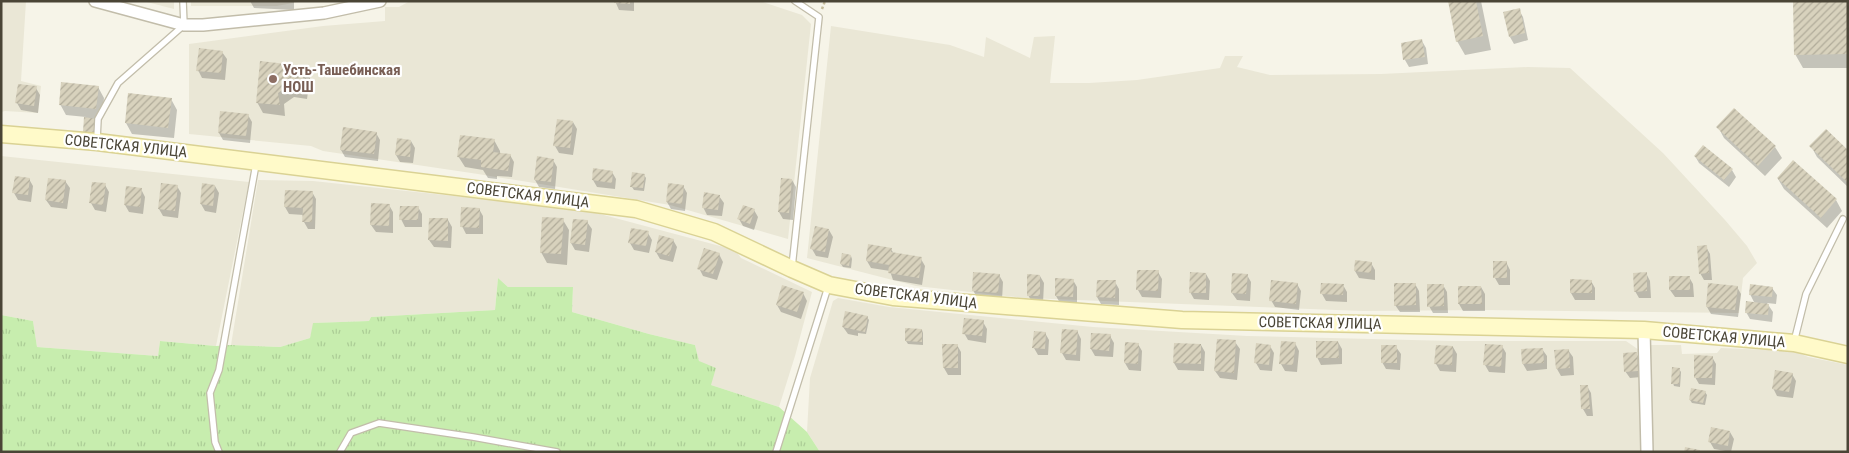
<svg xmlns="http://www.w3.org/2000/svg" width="1849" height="453" font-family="'Roboto Condensed',sans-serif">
<defs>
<pattern id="grass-tufts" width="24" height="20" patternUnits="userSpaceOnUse" patternTransform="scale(1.25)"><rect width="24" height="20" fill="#c7edae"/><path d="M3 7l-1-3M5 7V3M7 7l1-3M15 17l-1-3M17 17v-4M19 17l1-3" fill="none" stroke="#accd96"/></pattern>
<pattern id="building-hatch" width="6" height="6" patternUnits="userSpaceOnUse" patternTransform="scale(1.25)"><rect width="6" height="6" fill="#d8d2bd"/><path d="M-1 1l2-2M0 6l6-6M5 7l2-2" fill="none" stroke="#b1ac9a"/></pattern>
</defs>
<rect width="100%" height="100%" fill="#f6f4e8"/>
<path fill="#eae7d6" d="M1,1H26L21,81L41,86L38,113L5,111L1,112Z
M143,1H174V9Z
M191,1H303L277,6H191Z
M410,1H760L802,15L811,24L788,239L670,205L478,174L323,151L311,146L189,134V44L323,26L385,21V7H399Z
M831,26L950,45L984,57L986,37L1030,58L1034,37L1055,36L1050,83H1089L1137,80L1220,68L1225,56H1243L1237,67L1270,75L1381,74L1528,67L1570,68L1663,153L1725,220L1747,246L1757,263L1743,278L1739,313L1484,310L1363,311L1026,298L916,286L807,258Z
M1,156L249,182L216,346L160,341L158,356L37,347L33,321L1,315Z
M258,180L313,181L585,210L735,250L741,258L812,292L795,356L779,407L711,385L699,361L695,345L649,334L572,312L573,287H508L498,278L495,310L371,317L369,321L314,323L310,338L280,347L231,345Z
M838,298L889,307L1093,327L1247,336L1452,341H1626L1639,350L1641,452H820L807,432L810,378L833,301Z
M1650,345H1681L1682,354L1717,353L1721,348L1795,351L1808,357L1848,365V452H1652Z"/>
<path fill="url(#grass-tufts)" d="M498,278L508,287H573L572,312L649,334L695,345L699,361L716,368L711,385L779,407L807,432L820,452H1V315L33,321L37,347L158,356L160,341L216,346L231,345L280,347L310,338L313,323L369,321L371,317L495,310Z"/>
<path fill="#0003" d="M250,1H294V10L254,8Z
M615,1H634V11L619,10Z
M1449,1H1481L1491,50L1465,55L1457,41Z
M1848,1V68H1803L1795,54Z
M1519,10L1523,17L1528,40L1514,44L1510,37Z
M1422,41L1426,48L1428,64L1409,67L1405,60L1402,44Z
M222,52L227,59L225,80L202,78L198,70Z
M304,67L310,78L307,99L294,97L284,104L285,116L263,113L257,102Z
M98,87L104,98L102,119L94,118L97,123L96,136L86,135L84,132L86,117L66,115L60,104Z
M36,88L40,95L38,113L21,110L17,103Z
M171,99L177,110L174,138L132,134L126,123Z
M1734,110L1775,147L1782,158L1765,176L1724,138L1718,127Z
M248,115L252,122L250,143L223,140L219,133Z
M573,122L577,129L573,155L559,153L555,146Z
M376,133L380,140L378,161L345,157L341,150Z
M494,140L500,151V154L510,155L514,162L512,177L497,176V179L488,178L483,170L465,167L458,156Z
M411,141L415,148L413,163L400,162L396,155Z
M1811,146L1848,152V187L1817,157Z
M1695,156L1732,170L1736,177L1729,187L1699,163Z
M553,160L557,167L555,189L539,187L535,180Z
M1793,162L1836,200L1842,211L1827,228L1784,189L1778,179Z
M612,172L616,179L615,189L597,187L593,180Z
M644,175L646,178L644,191L634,190L632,187Z
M29,179L33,186L31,202L18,200L14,193Z
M792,180L796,187L793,220L783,219L779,212Z
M65,181L70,188L67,209L51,207L46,200Z
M105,185L109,192L106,212L95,210L91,203Z
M203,185L215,186L219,193L216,213L205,211L201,204Z
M177,186L181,193L178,218L163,216L159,209Z
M683,186L687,193L685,211L671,209L667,202Z
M141,189L145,197L143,214L129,212L125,205Z
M312,192L316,199L315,229H308L304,222V215L289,214L285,207Z
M719,196L724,203L722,216L707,215L703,207Z
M372,205H389L393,212V233L376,232L371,225Z
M418,207L422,214V227H405L401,219Z
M479,209L483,216V234H466L462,226Z
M754,210L758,217L754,230L743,226L739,219Z
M448,220L452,227L451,248L434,247L429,240Z
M563,220L569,230L567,265L547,263L541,252Z
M587,222L592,229L589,252L575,250L571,243Z
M829,230L833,237L828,258L816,256L812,249Z
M648,233L652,240L649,253L634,250L630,243Z
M673,240L677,247L673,262L660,259L656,252Z
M1706,247L1710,254L1712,280H1704L1700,273Z
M891,249L894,254L921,259L925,266L922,285L893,280L890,271L871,268L867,261Z
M719,254L723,262L717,280L703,276L699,268Z
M851,256L852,259L851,268L843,267L841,264Z
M1506,262L1510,270V285H1499L1495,278L1494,263Z
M1371,263L1375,270V280L1359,278L1355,271Z
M1158,272L1162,279L1161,298L1142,297L1138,290Z
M1646,273L1650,281L1651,298H1639L1635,291Z
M1206,274L1210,281L1209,300L1194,299L1190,292Z
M999,275L1003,282L1002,300L977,298L973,290Z
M1247,275L1251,282L1250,301L1237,300L1232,293Z
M1040,276L1044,283L1043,303L1032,302L1028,295Z
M1689,277L1693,284L1694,297H1675L1670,290Z
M1073,280L1077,287V303H1060L1056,296Z
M1591,281L1595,288V300H1575L1571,293Z
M1115,282L1119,289V305L1101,304L1097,297Z
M1297,284L1301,291L1299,310L1275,307L1271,300Z
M1322,284L1343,285L1347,292V302L1326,301L1322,294Z
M1415,284L1419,291L1420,312H1400L1395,305Z
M1709,284L1737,287L1741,294L1738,317L1711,314L1707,307Z
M1443,285L1447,292L1448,313H1433L1429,306Z
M1481,287L1485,294V311H1463L1459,304Z
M1772,288L1777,295L1776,304L1767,303L1773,312L1772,322L1750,319L1746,312L1755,304L1750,294Z
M803,293L807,301L801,319L781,312L777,305Z
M867,317L869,320L866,334L858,333V336L848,334L843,327Z
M983,322L987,329L986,343L968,340L964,333Z
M922,330L923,333V345L908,344L906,341Z
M1077,331L1081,339L1080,361L1066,360L1062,353Z
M1045,333L1049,340L1048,355H1038L1034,348Z
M1110,336L1114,343L1113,357L1095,356L1091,349Z
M1235,342L1240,349L1237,380L1220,378L1215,371Z
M1338,342L1342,349V364L1321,365L1317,357Z
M1295,343L1299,351L1297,372L1285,371L1281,364Z
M1138,344L1142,351L1141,371L1129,370L1125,363Z
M957,345L961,352V375H948L944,368Z
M1201,345L1205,352L1204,371L1178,370L1174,363Z
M1270,346L1274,353L1272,371L1260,370L1256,363Z
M1437,346L1453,347L1457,354L1456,372L1440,371L1436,364Z
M1502,346L1506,353L1505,373L1489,372L1485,365Z
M1396,347L1401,354L1400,370L1386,369L1382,362Z
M1542,349L1547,356V369L1527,371L1523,364Z
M1568,350L1573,357L1574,375L1561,376L1557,369Z
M1636,353L1640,360L1641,377L1630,378L1625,371Z
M1712,357L1716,364L1715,385L1699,384L1695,377Z
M1679,369L1681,372L1680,387L1674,386L1673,383Z
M1792,374L1796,381L1793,398L1777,396L1773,388Z
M1587,386L1591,393L1593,416H1587L1583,409Z
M1705,392L1707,395L1705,405L1692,403L1690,400Z
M1730,432L1734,439L1731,452L1714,449L1710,442Z"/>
<path fill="url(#building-hatch)" d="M614,1H630V4L614,3Z
M1448,1H1476L1483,36L1456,42Z
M1793,1H1848V54L1794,55Z
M1520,8L1525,33L1509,37L1503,12Z
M1422,39L1425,57L1403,60L1401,43Z
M199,48L223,51L221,73L196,71Z
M260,61L304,66L302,89L288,86L278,93L280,105L256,103Z
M61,82L99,86L96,109L59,105Z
M18,84L37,86L34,106L15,103Z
M128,93L172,98L168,128L125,123Z
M1734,108L1776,146L1758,166L1716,127Z
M220,111L249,114L246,136L218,133Z
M84,117L96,119L94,133L83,132Z
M557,119L573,121L570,148L553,146Z
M343,127L377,132L374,154L340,150Z
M1826,129L1848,150V183L1809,146Z
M460,135L495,139L493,152L511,154L508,171L481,167V160L457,157Z
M397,138L411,140L410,157L395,155Z
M1703,145L1733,169L1724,180L1694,156Z
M537,156L554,159L551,182L534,180Z
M1793,160L1837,199L1821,218L1777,178Z
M593,168L613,171L612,183L592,180Z
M632,172L645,174L643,188L630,187Z
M15,176L30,178L28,195L12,193Z
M48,178L66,180L63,203L45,200Z
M781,178L792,179L789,213L778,212Z
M92,182L106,183L103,205L89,203Z
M161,183L178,185L175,211L158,209Z
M202,183L215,185L213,206L200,204Z
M668,183L684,185L682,204L666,202Z
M126,186L142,188L140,207L124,205Z
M285,190L313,191L312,222H302L303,208L284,207Z
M704,192L720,195L718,210L702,208Z
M371,203L390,204L389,226L370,225Z
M743,205L755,209L750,224L737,219Z
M400,206H419L418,220H399Z
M461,207L480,208L479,228L460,227Z
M542,217L564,218L561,254L540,253Z
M429,218H448V241L428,240Z
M573,219L588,220L585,245L570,243Z
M815,226L829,229L825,252L810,249Z
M631,228L649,231L646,246L628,243Z
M659,235L674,239L669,256L655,252Z
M868,244L892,248L891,252L922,257L919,278L888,273L889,265L866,261Z
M1707,245L1709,273L1699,274L1697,246Z
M704,248L720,253L713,274L697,269Z
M842,253L851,255L849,266L840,264Z
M1355,260L1372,262L1371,273L1354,271Z
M1493,261H1507V278H1493Z
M1137,270H1159L1158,291L1136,290Z
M973,272L1000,274L998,293L972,291Z
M1190,272L1206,273V293H1189Z
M1647,272V291L1634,292L1633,273Z
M1232,273L1248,274L1246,294L1231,293Z
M1027,274L1040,275V296H1027Z
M1669,276H1690V290H1669Z
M1055,278L1074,279L1073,297L1055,296Z
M1570,279L1592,280V293H1570Z
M1097,280H1116L1115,298L1096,297Z
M1271,280L1298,283L1296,304L1269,301Z
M1321,283L1344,284L1343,295L1320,294Z
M1394,283H1416V305L1394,306Z
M1708,283L1738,286L1735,310L1706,307Z
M1427,284H1444V306L1427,307Z
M1750,284L1773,287L1772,297L1749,295Z
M782,285L804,292L797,312L776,305Z
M1458,286H1481L1482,304H1458Z
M1746,301L1769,304L1768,315L1745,313Z
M845,311L868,316L865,332L842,327Z
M964,318L984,320L982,336L962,334Z
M905,328L922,329V342L905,341Z
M1062,329L1078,330L1076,355L1060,353Z
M1034,331L1046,332L1045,349L1032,348Z
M1091,333L1111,334L1109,351L1090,349Z
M1217,339L1236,340L1234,373L1214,371Z
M1281,341L1296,342L1293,365L1279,364Z
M1316,341H1338L1339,358H1316Z
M1125,342L1139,343L1138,364L1124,363Z
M1174,343L1201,344V364L1173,363Z
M1256,343L1271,345L1269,365L1254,363Z
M942,344H958V368H943Z
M1485,344L1503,345L1501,367L1483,365Z
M1381,345H1397V363H1381Z
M1436,345L1453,346L1452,365L1434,364Z
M1543,348L1544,363L1522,364L1521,349Z
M1569,349L1570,368L1556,369L1554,350Z
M1637,352L1638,371L1624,372L1623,353Z
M1694,355L1713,356L1712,378H1694Z
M1672,367L1680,368L1679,384H1671Z
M1775,370L1793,373L1789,392L1772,389Z
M1580,385H1588L1590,409H1581Z
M1691,388L1706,391L1703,403L1689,400Z
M1711,427L1730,431L1728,446L1708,442Z
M1685,447L1700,450V452H1684Z"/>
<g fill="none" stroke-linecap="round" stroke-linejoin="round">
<defs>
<path id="lane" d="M97,139L98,119L118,83L184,25L183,1
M792,267L819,17L795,1
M1794,342L1806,294L1843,219
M219,452L215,442L210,393L219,370L256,164
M340,452L351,433L379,423L473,437L557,452
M776,452L828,287"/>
<path id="street" d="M95,1L184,25H203L324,13L380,1
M1644,330L1647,452"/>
<path id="secondary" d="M1,134L97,142L636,209L714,232L792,269L829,285L893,297L1182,320L1644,330L1794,343L1848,355"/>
</defs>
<use href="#lane" stroke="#c2bdaa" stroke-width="8"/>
<use href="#street" stroke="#c2bdaa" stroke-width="14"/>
<use href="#secondary" stroke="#dad294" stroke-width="19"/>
<path stroke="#c5bc9a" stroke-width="2.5" stroke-dasharray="2.5 2.5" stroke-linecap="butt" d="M822,9L825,1"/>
<use href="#lane" stroke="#fff" stroke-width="5.5"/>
<use href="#street" stroke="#fff" stroke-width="11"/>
<use href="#secondary" stroke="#fffac9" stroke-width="16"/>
</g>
<circle fill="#8d6e63" stroke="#fff" stroke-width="2" cx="273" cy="79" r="5"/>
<g text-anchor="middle" stroke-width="4.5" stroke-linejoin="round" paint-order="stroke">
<g font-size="15" font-weight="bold" fill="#785e54" stroke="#fff" text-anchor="start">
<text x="283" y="75">Усть-Ташебинская<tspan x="283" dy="17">НОШ</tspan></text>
</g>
<g font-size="15" fill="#4a4536" stroke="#fff">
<text transform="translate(126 146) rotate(6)" y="5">СОВЕТСКАЯ УЛИЦА</text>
<text transform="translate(528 195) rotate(7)" y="5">СОВЕТСКАЯ УЛИЦА</text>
<text transform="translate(916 296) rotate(7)" y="5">СОВЕТСКАЯ УЛИЦА</text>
<text transform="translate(1320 323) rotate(1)" y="5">СОВЕТСКАЯ УЛИЦА</text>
<text transform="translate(1724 337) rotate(5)" y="5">СОВЕТСКАЯ УЛИЦА</text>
</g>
</g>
<rect width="1849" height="453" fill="none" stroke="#4a4536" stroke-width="5"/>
</svg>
